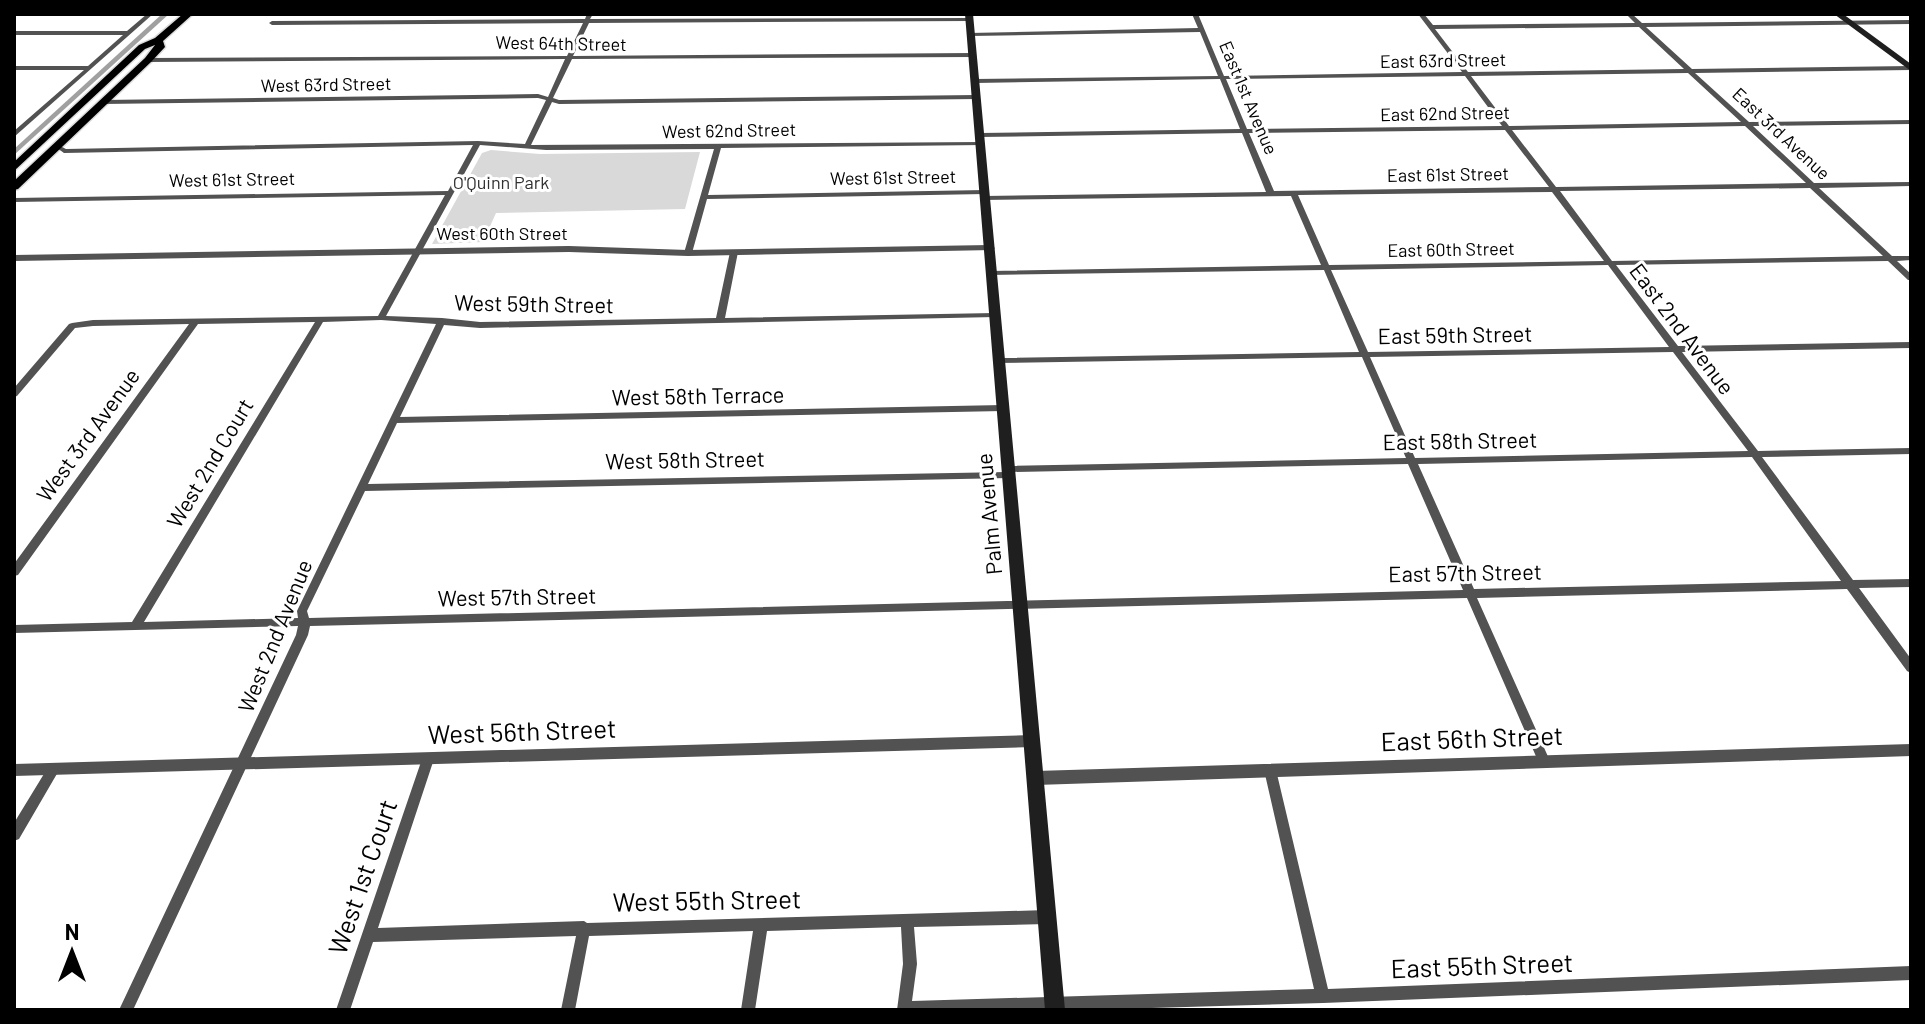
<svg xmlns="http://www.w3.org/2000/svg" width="1925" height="1024" font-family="Barlow,sans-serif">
<rect width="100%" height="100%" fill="#fff"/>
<path fill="#d9d9d9" d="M491,150L540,154L700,152L685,209L496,213L483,242L432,244L482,153Z"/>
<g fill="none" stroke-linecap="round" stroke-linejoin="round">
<path fill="#a0a0a0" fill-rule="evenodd" d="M162,14H169L14,155V149Z"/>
<defs>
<path id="primary" d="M183,14H193L163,41L165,47L151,62L18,189L14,190V181L145,58L155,45L145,49L14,171V162L139,45L155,38Z"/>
</defs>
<use href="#primary" stroke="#dbdbdb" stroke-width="3"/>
<path fill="#525252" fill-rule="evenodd" d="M147,14H153L14,137V131L84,70H14V66H88L123,35H14V31H127Z
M587,14H593L590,19L972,18V20L970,21L589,23L573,56L973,53L976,55L973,57L572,59L553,98L559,100L976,95L979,97L976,99L559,104L552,102L531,145L981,142L983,143V145L721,148L708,195L985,190L989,192L985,194L707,199L692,253L688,255L684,253L714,149L546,150L480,145L386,316L442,318L480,322L716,318L730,252L734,250L738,252L725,318L995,313L999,315L995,317L480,328L444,325L400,417L1003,405L1008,408L1003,411L397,423L368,484L1007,472L1004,469L1009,466L1406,458L1362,357L996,363L995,361L996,359L999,358L1359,352L1324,270L989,275V271H992L1321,265L1291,196L982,200L981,198L985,196L1266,192L1242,133L980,137L977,135L980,133L1240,129L1220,79L975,83L972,81L975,79L1218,76L1200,32L971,36L968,34L969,33L1198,28L1192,14H1198L1224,76L1462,72L1418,14H1424L1433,25L1635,23L1626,14H1632L1642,23L1911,20V24L1646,27L1692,69L1911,66V70L1695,73L1749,122L1911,120V124L1753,126L1814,183L1911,182V186L1819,188L1892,256H1911V260L1897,261L1911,274V280H1908L1888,261L1616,265L1678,346L1911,342V348L1682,352L1758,451L1911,448V454L1762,457L1853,580L1911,579V587L1859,588L1911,659V673L1907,671L1847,589L1477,598L1550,761L1548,765L1544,766L1540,765L1538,761L1467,598L310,626L308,635L133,1010H119L296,635L298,626L14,633V625L132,622L315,322L198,324L18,575L14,576V564L189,324L93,326L75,328L17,396L14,397V388L69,324L72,323L93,320L378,316L445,195L14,202V198L448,191L473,145L64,153L57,148L60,146L66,149L478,141L525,144L546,100L538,98L103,104L100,102L103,100L538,94L548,97L565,59L148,62L145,60L148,58L567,56L583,23L272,25L269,23L272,21L585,19ZM1639,27L1684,69L1468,72L1435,29ZM1688,73L1741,122L1509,126L1471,76ZM1465,76L1502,126L1247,129L1226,79ZM1745,126L1806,183L1556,187L1512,130ZM1505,130L1549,187L1274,191L1249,133ZM1810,188L1883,256L1612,261L1560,191ZM1552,192L1604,261L1329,265L1298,195ZM1608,265L1669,347L1368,352L1331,270ZM381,320L436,324L297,611L298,618L144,622L323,322ZM1673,352L1748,451L1415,458L1370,357ZM1752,457L1841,581L1474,589L1418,464ZM1408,464L1463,590L309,618L307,611L365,491L1009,478L1014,475L1011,472Z
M428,754L432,755L434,759L378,928L584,921L587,923L1047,910L1052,912L1054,917L1052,922L1047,924L914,927L917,964L912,1001L1314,989L1264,770L1266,766L1270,765L1274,766L1276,770L1328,989L1911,966V980L1323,1003L1083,1010H897L903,964L901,927L767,931L755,1010H741L753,931L589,936L575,1010H561L576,936L373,942L350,1010H336L422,759L424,755Z
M54,763L58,764L60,768L58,772L19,839L14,841V823L50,764Z"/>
<path fill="#525252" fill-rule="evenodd" d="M990,245L995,248L993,250L688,256L569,252L14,261V255L569,246L688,250Z
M1032,735L1037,737L1039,741L1037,745L1032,747L14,776V764Z
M1911,744V756L1036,785L1031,783L1029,778L1031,773L1036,771Z"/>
<path fill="#1f1f1f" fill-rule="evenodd" d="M965,14H973L1065,1010H1045Z
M1834,14H1843L1911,64V71Z"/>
<use href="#primary" fill="#000" fill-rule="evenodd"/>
</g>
<g text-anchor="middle" stroke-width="6" stroke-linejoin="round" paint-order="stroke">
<g font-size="18" fill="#000" stroke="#fff">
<text transform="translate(561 44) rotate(1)" y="6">West 64th Street</text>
<text transform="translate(1443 61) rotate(-1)" y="6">East 63rd Street</text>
<text transform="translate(326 85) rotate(-1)" y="6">West 63rd Street</text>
<text transform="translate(1248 98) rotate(67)" y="6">East 1st Avenue</text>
<text transform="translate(1445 114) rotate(-1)" y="6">East 62nd Street</text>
<text transform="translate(729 131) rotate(-1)" y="6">West 62nd Street</text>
<text transform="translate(1781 134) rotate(43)" y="6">East 3rd Avenue</text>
<text transform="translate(1448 175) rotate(-1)" y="6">East 61st Street</text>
<text transform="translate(893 178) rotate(-1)" y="6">West 61st Street</text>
<text transform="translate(232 180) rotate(-1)" y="6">West 61st Street</text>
<text x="502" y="240">West 60th Street</text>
<text transform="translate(1451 250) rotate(-1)" y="6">East 60th Street</text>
</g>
<g font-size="18" fill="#303030" stroke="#fff">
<text x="501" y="189">O'Quinn Park</text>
</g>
<g font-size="22" fill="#000" stroke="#fff">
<text transform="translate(534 304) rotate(1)" y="8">West 59th Street</text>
<text transform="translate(1682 329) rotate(53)" y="8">East 2nd Avenue</text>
<text transform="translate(1455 335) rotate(-1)" y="8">East 59th Street</text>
<text transform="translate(698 396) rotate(-1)" y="8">West 58th Terrace</text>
<text transform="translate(88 435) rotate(-54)" y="8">West 3rd Avenue</text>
<text transform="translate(1460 441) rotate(-1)" y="8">East 58th Street</text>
<text transform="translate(685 460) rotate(-1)" y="8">West 58th Street</text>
<text transform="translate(210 463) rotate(-59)" y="8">West 2nd Court</text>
<text transform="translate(989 514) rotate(-95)" y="8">Palm Avenue</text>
<text transform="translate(1465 573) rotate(-1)" y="8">East 57th Street</text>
<text transform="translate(517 597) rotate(-1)" y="8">West 57th Street</text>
<text transform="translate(275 636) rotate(-68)" y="8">West 2nd Avenue</text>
</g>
<g font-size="26" fill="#000" stroke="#fff">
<text transform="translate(522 732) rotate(-2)" y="9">West 56th Street</text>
<text transform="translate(1472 739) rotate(-2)" y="9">East 56th Street</text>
<text transform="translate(363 877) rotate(-71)" y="9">West 1st Court</text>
<text transform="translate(707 901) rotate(-1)" y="9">West 55th Street</text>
<text transform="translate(1482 966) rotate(-2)" y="9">East 55th Street</text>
</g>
</g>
<rect width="1925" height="1024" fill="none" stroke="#000000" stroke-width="32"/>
<g transform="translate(72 952)" stroke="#ffffff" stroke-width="6" paint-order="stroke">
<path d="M0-6L14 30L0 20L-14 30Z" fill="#000000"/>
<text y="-12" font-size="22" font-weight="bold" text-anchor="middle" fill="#000000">N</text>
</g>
</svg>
